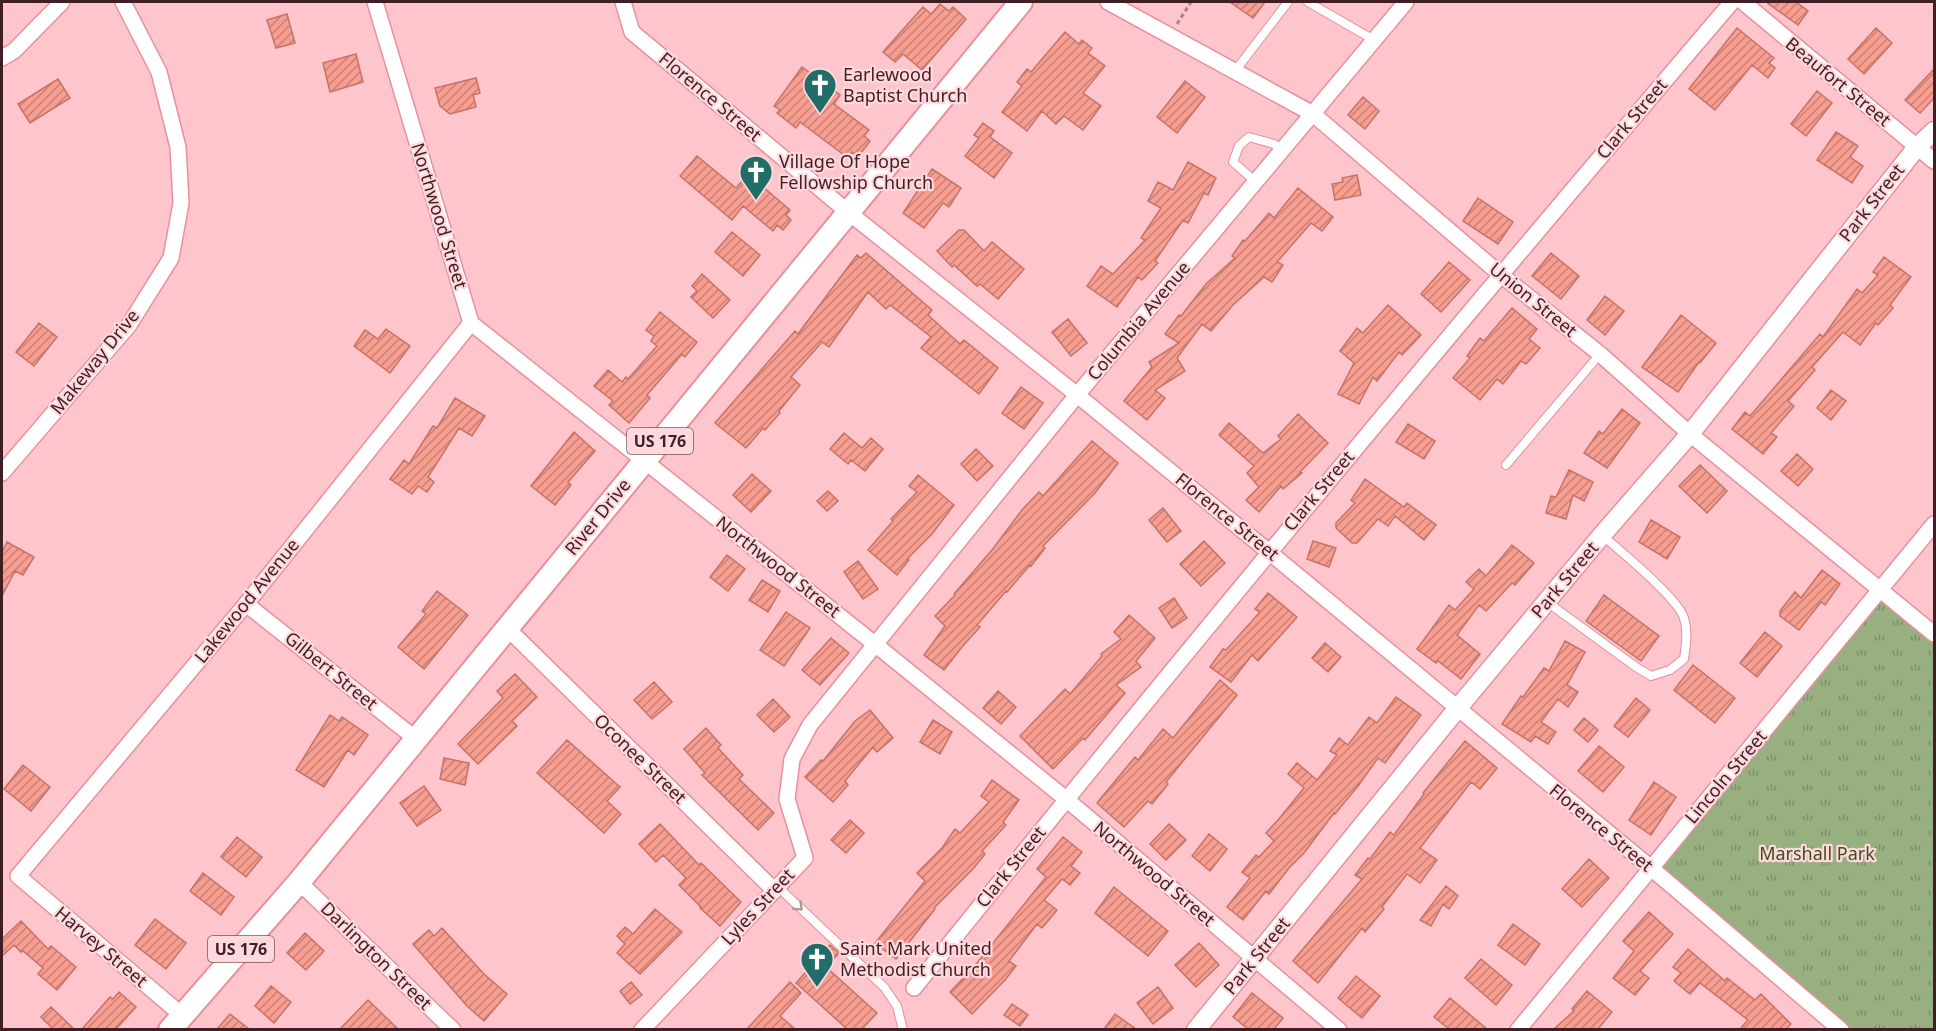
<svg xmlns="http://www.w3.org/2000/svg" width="1936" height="1031" font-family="'Noto Sans',sans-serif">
<defs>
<pattern id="park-tufts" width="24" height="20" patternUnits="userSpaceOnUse" patternTransform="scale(1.5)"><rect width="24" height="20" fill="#98af7f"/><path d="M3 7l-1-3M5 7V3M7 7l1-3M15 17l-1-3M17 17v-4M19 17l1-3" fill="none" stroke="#7e8e68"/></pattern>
<pattern id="building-hatch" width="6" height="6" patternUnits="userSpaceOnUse" patternTransform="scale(1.5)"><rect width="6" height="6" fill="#f89e90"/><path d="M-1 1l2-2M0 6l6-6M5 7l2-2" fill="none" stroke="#ca8075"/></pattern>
</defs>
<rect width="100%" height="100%" fill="#fec5cd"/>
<path fill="url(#park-tufts)" d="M1880,590L1934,634V1029H1841L1651,868Z"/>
<path fill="url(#building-hatch)" stroke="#c77266" stroke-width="1.5" d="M1230,2H1265L1253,18Z
M1766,2H1796L1808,11L1798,25Z
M940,4L949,11L953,7L966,19L922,70L903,54L895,62L883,52L923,7L931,14Z
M287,14L295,43L276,48L267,20Z
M1737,28L1774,58L1769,63L1775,68L1768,78L1752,65L1715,110L1689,89Z
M1876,28L1892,43L1864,74L1848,59Z
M1065,32L1079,44L1082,40L1092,48L1088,53L1105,66L1083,93L1101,106L1083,130L1064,116L1056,124L1042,111L1027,131L1002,112L1022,86L1017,82L1027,69L1031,72Z
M356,54L363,82L330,92L323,63Z
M802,67L840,95L834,104L869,130L864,136L870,141L858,157L852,152L848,158L800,122L796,128L777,113L780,110L774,106Z
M1935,68V97L1920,113L1905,100Z
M476,78L480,93L473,95L476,107L450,114L440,106L435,88Z
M58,79L70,98L30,123L18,104Z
M1185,81L1205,97L1177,133L1157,117Z
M1817,91L1832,103L1806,136L1791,124Z
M1363,97L1379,111L1365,129L1348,115Z
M983,123L994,131L990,137L1012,153L994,178L965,156L979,138L974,135Z
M1836,132L1858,146L1850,157L1863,166L1852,183L1817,160Z
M697,156L736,188L748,174L790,210L786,215L791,220L783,230L777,225L773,231L743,206L732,220L680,176Z
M1188,162L1216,178L1208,195L1204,193L1188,223L1183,220L1155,261L1158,263L1142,280L1138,277L1117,307L1087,286L1101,266L1113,274L1145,240L1141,238L1161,208L1148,201L1158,182L1173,190Z
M932,169L961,188L949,207L943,203L924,228L903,213Z
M1357,175L1361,195L1335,200L1332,184L1343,182L1342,178Z
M1298,188L1333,217L1322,231L1311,223L1277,262L1283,265L1272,282L1264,277L1233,305L1211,331L1202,324L1177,358L1185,371L1155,390L1165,398L1147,420L1124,401L1152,367L1149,362L1179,343L1165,334L1179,315L1181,316L1206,284L1235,258L1232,256L1243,240L1245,241L1269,213L1274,218Z
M1478,198L1513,222L1498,244L1463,221Z
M959,230H964L984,251L992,242L1024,269L998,299L980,284L977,286L954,265L952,267L937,251Z
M732,232L760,255L743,276L715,252Z
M866,253L932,310L928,315L960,344L964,340L998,368L979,394L921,348L931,337L890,305L886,309L868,292L829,347L822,342L791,377L800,385L779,411L780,413L765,430L763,428L746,448L715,423L795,331L798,334L857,255L861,258Z
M1551,253L1579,276L1561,299L1532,276Z
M1884,257L1911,277L1890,305L1893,308L1878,325L1876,323L1860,345L1843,332L1812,367L1815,370L1788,401L1794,406L1771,433L1777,437L1763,454L1732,429L1745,412L1750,416L1820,334L1823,337L1857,289L1862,293L1878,275L1873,272Z
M1449,262L1470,280L1441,312L1421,294Z
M702,274L730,300L713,318L691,297L697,291L692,286Z
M1605,296L1624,311L1605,335L1587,320Z
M1388,305L1421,335L1402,355L1399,352L1377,381L1373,377L1359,404L1338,394L1354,363L1340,351L1357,328L1363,333Z
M1512,308L1537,329L1529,339L1540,348L1526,364L1521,361L1503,384L1497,379L1480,400L1453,378L1470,358L1467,356L1480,338L1484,341Z
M660,312L697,342L685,357L682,354L647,395L650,398L629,423L609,405L613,401L594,386L608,370L622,382L626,377L628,379L657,346L651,341L654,336L646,330Z
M1681,315L1716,343L1700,363L1699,362L1678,392L1642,367Z
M1068,319L1087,343L1071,356L1052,332Z
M39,323L57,337L34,366L16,352Z
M386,329L410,346L390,373L354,346L365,330L378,339Z
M1021,387L1043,403L1024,429L1002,413Z
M1831,390L1846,401L1831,420L1817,408Z
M455,398L485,416L472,436L459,428L428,477L434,482L427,492L418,486L412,494L390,479L404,460L409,464L433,426L437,428Z
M1622,409L1640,423L1607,468L1584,453L1599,431L1603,434Z
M1298,414L1328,443L1300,472L1302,473L1283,489L1281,486L1259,512L1246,500L1259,487L1247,473L1254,466L1219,435L1229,423L1263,453L1281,439L1278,436Z
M1408,424L1435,441L1424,459L1396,442Z
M574,432L595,451L568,482L571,485L555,505L531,486Z
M844,433L862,448L871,438L883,449L865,471L851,460L848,464L830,449Z
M1092,441L1118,463L1095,493L1043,546L1045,548L1031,566L1030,565L1007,592L1006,591L977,625L980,627L962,647L944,670L924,655L945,626L935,616L955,595L954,594L992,550L1022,510L1039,492L1043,496Z
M976,449L993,466L977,481L961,464Z
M1797,454L1813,469L1798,486L1781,471Z
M1700,465L1727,491L1707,513L1679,486Z
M1569,470L1593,482L1584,501L1573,495L1566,519L1546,513L1551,496L1556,497Z
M752,474L771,491L751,512L733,495Z
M918,475L954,505L932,534L907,559L909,560L897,575L868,550L893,521L891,519L917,492L909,486Z
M1365,479L1404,507L1407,503L1436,525L1424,540L1395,516L1388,526L1378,519L1357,543H1352L1336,528V523L1355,503L1351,500Z
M828,491L838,501L827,511L817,501Z
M1163,508L1181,531L1167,542L1149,520Z
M1651,520L1680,537L1667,559L1639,542Z
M1204,541L1225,563L1201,586L1180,564Z
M1313,541L1336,548L1329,567L1307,559Z
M7,542L34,557L23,575L15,571L2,596V552Z
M1512,545L1534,563L1515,585L1512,583L1486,611L1479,605L1457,635L1480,654L1461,679L1438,661L1436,663L1417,649L1449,605L1455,610L1474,589L1466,582L1479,569L1486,576Z
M727,555L745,569L728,591L710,577Z
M858,561L878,589L863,599L844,572Z
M1822,570L1840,584L1825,605L1821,602L1799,630L1780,616V611L1795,592L1801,598Z
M762,580L780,591L768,612L749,600Z
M437,591L468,615L424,669L398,647L426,614L422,611Z
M1268,593L1297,617L1258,661L1252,655L1231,682L1210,667L1223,649L1226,650L1260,612L1255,609Z
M1604,595L1659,636L1641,661L1586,621Z
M1174,598L1187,618L1172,628L1159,608Z
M786,612L810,628L784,666L760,650Z
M1129,615L1155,638L1136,661L1141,667L1116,685L1125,693L1085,740L1083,738L1053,769L1020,736L1065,689L1070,694L1102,656L1101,654L1121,639L1114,632Z
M1765,632L1782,646L1757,677L1740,663Z
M831,638L849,653L820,685L802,670Z
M1565,641L1585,652L1567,685L1578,692L1568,707L1558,699L1541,722L1556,732L1548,744L1535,736L1531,742L1502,724L1521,696L1523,697L1544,668L1549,671Z
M1325,643L1341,657L1328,672L1312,658Z
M1693,665L1735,698L1715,723L1674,690Z
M515,674L537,697L512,721L517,726L478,764L458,744L503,698L497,691Z
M1220,680L1237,695L1166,782L1168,784L1152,804L1148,801L1124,827L1097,803L1135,757L1138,760L1163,729L1173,738Z
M654,682L672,702L652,719L634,700Z
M998,691L1016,707L1001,724L983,708Z
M1396,697L1421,715L1385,763L1378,758L1358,786L1335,814L1334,813L1304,853L1289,868L1269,894L1266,891L1243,920L1227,907L1250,878L1242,872L1256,855L1259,857L1274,841L1266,833L1278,820L1304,788L1288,774L1297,763L1317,780L1337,755L1330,751L1339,738L1348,745L1369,717L1377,723Z
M1636,698L1650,710L1628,737L1614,726Z
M773,699L790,717L774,732L757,715Z
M870,710L893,738L877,752L873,747L845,781L848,785L833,802L805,777L821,760L823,761L855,721Z
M330,715L339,721L342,717L368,735L354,755L348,750L324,787L296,770Z
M1584,718L1598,730L1588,742L1574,730Z
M933,720L952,732L940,754L920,742Z
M706,728L721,745L718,748L743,775L739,779L774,813L758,830L702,775L705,773L684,749Z
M567,740L620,787L607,801L621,814L604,833L537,773Z
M1465,741L1497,768L1480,789L1471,782L1420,848L1437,860L1420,883L1407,874L1382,907L1384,909L1365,932L1362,928L1318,983L1293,961L1362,879L1355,875L1368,858L1370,859L1390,832L1394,835L1424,794L1423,793Z
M1599,746L1624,767L1603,792L1578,771Z
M444,758L469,763L465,785L440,779Z
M23,765L50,787L31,811L4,789Z
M992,780L1019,800L1003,822L1006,825L982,851L985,854L973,869L934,908L935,909L896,959L875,943L925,881L917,873L942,848L955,829L960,833L989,802L981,796Z
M1654,782L1676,797L1651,835L1629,820Z
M424,786L441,810L417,826L400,803Z
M850,820L864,833L846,853L831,840Z
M660,824L699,865L701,863L741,902L720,926L700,908L701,907L679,885L686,878L663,855L656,862L639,844Z
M1169,824L1186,840L1166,860L1150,844Z
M1209,834L1227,849L1210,871L1192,856Z
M237,837L262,857L246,877L221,857Z
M1063,837L1082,852L1071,866L1080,873L1070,885L1062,879L1044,900L1057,910L1042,928L1037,924L1009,961L1016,966L1005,980L972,1014L950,992L973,968L1046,877L1037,869Z
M1589,859L1609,878L1582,907L1562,889Z
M203,873L234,897L221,915L190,891Z
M1446,886L1458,896L1449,909L1443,904L1431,926L1420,920Z
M1114,887L1168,931L1148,956L1095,913Z
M655,909L682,932L640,974L617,953L625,944L617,936L625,927L633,934Z
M1649,912L1673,934L1640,971L1649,978L1635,995L1613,978L1634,951L1623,941Z
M155,919L186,943L166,969L135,945Z
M21,921L48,949L51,946L76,967L57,990L38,974L43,968L23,951L21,952L14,945L2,956V939Z
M1513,924L1540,944L1525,965L1498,945Z
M442,928L484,974L507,994L484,1021L467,1006L413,944L429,930L434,936Z
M305,933L324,951L306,970L287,953Z
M1199,943L1219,965L1196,987L1175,965Z
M830,945L839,953L826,967L877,1013L862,1029H847L796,983Z
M1688,949L1725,981L1727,978L1755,1000L1761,994L1791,1024L1786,1029H1740L1748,1020L1700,983L1690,994L1674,981L1681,973L1673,967Z
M1481,959L1512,985L1496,1005L1465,978Z
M1356,976L1380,996L1362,1018L1338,998Z
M631,982L642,995L630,1004L620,991Z
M790,982L801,993L780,1016L795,1029H747Z
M271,986L291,1002L274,1023L255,1006Z
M1158,987L1173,1008L1153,1024L1137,1003Z
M1587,991L1612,1012L1598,1029H1554L1574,1011L1572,1009Z
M119,992L136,1007L116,1029H82L110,997L113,999Z
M1252,993L1283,1018L1274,1029H1248L1233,1017Z
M1450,998L1487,1029H1449L1434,1017Z
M368,1000L398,1029H340Z
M1012,1004L1028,1015L1020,1026L1004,1015Z
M51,1007L74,1029H53L41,1017Z
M230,1014L249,1029H217Z
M1115,1014L1136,1029H1104Z"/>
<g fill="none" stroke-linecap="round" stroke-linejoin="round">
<defs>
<path id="service" d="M1308,2L1374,40
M1235,71L1288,2
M1256,182L1233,162L1239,146L1249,137L1274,144L1282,150
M1506,465L1600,354
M1547,602L1636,667L1651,676L1670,670L1684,659C1686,645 1688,631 1684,618C1678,598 1620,551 1602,535
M778,887L884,987L897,1006L903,1030"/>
<path id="minor" d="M375,2L471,323L876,645L1066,799L1339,1030
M623,2L632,32L848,212L1071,390L1269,552L1651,868L1841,1030
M1108,2L1313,114L1500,274L1600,354L1690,434L1934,634
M1743,2L1934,161
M2,58L14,51L62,2
M2,473L129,325L171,258L181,203L178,147L159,72L123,2
M246,604L416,739
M507,628L774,890
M299,882L453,1030
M914,988C1182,655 1455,327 1732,2
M183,1016L18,876L246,604L471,323
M642,1030L805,858L787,799L792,759L810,725L1077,395L1406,2
M1518,1030L1934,524"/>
<path id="tertiary" d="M1196,1030L1457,709L1602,535L1690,434L1917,147L1934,131"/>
<path id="primary" d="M170,1030L299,882L1021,2"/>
</defs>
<use href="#service" stroke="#e88f9e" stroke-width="10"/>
<use href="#minor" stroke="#e88f9e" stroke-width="18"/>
<use href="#tertiary" stroke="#e88f9e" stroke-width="21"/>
<use href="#primary" stroke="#e88f9e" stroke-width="26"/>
<path stroke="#b28289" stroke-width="3" stroke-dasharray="4.5 3" stroke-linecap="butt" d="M1177,24L1191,2"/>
<use href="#service" stroke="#fff" stroke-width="8"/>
<use href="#minor" stroke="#fff" stroke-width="15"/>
<use href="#tertiary" stroke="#fff" stroke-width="18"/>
<use href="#primary" stroke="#fff" stroke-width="22"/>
</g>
<defs><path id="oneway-chevron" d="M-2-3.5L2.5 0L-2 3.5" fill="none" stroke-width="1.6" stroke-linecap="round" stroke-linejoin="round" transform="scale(1.5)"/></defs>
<use stroke="#aa9a9c" href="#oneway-chevron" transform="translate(799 907) rotate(44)"/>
<defs>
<symbol id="church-pin" viewBox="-11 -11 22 30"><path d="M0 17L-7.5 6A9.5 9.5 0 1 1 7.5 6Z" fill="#236d69" stroke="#ffd8dd"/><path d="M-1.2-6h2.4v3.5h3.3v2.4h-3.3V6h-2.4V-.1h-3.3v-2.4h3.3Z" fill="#fff"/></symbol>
</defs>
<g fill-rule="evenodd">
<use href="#church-pin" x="801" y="66" width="38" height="52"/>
<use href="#church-pin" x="737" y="153" width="38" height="52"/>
<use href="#church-pin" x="798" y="940" width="38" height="52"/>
</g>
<g text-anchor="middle" stroke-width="4.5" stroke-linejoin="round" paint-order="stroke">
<g fill="#ffd8dd" stroke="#7a565c" stroke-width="1.5">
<rect x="627" y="428" width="66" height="26" rx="4.5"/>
<rect x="208" y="936" width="66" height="26" rx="4.5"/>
</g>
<g font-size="16" font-weight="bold" fill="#411e24">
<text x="660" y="447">US 176</text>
<text x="241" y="955">US 176</text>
</g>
<g font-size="18" fill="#411e24" stroke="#ffd8dd" text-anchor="start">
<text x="843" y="81">Earlewood<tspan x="843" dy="21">Baptist Church</tspan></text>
<text x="779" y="168">Village Of Hope<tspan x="779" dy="21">Fellowship Church</tspan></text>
<text x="840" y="955">Saint Mark United<tspan x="840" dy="21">Methodist Church</tspan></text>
</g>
<g font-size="18" fill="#411e24" stroke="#ffd8dd">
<text transform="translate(1838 82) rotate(39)" y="6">Beaufort Street</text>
<text transform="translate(710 97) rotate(40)" y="6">Florence Street</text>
<text transform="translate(1632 119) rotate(-50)" y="6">Clark Street</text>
<text transform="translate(1872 203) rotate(-52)" y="6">Park Street</text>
<text transform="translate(439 216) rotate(73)" y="6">Northwood Street</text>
<text transform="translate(1533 300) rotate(39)" y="6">Union Street</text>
<text transform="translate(1139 321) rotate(-50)" y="6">Columbia Avenue</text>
<text transform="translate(95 362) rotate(-51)" y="6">Makeway Drive</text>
<text transform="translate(1319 491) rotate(-50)" y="6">Clark Street</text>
<text transform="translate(598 517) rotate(-51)" y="6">River Drive</text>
<text transform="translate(1227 517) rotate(39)" y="6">Florence Street</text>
<text transform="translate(778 567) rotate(38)" y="6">Northwood Street</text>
<text transform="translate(1565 580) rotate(-50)" y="6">Park Street</text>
<text transform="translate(247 601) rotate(-51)" y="6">Lakewood Avenue</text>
<text transform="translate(331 671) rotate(39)" y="6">Gilbert Street</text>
<text transform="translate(640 759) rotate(44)" y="6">Oconee Street</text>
<text transform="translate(1726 777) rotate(-50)" y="6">Lincoln Street</text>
<text transform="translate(1601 828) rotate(39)" y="6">Florence Street</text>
<text transform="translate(1011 867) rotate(-51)" y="6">Clark Street</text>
<text transform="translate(1154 874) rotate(40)" y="6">Northwood Street</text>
<text transform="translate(758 907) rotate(-47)" y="6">Lyles Street</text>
<text transform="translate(101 947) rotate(40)" y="6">Harvey Street</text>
<text transform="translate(376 956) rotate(44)" y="6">Darlington Street</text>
<text transform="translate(1257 956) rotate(-51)" y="6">Park Street</text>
</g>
<g font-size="18" fill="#3a511a" stroke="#ffd8dd">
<text x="1817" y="860">Marshall Park</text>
</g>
</g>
<rect width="1936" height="1031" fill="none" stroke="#411e24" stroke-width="6"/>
</svg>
